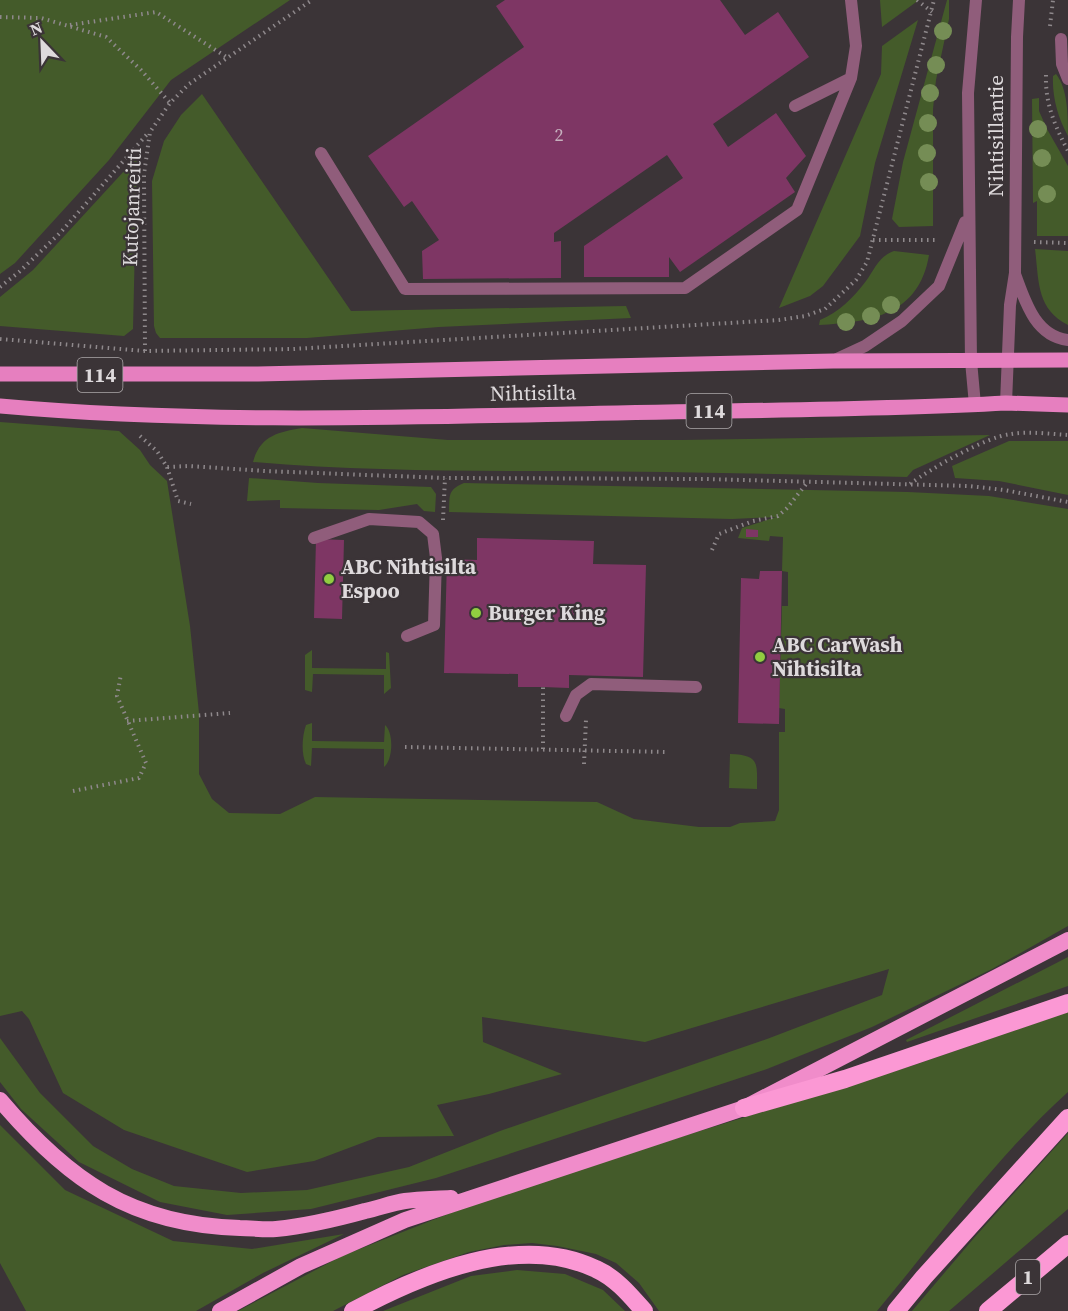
<svg xmlns="http://www.w3.org/2000/svg" width="1068" height="1311" font-family="'Source Serif 4',serif">
<rect width="100%" height="100%" fill="#3b3437"/>
<path fill="#445b2a" d="M0,0H290L171,80L109,160L15,263L0,274Z
M880,0H919L882,27Z
M947,0H949V19L936,80L933,109V226L899,227L892,219L903,162Z
M918,20L875,163L860,236L823,286L810,296L779,308L881,74L882,46Z
M1056,74C1068,89 1068,116 1068,136C1058,118 1052,97 1053,76Z
M202,94L351,311L626,306L631,318L439,327L307,338H160L156,333L154,326L152,181L164,141L181,115Z
M1039,98V111L1047,129L1068,166V236H1037V201L1033,203L1032,99Z
M137,157L133,329L124,336L0,326V297L33,270Z
M1035,249L1068,251V325C1036,309 1039,280 1035,249Z
M894,251L929,255C919,315 871,322 819,325L820,320C839,312 853,298 866,281C875,269 878,257 894,251Z
M0,422L119,431L140,450L150,465L167,481L190,626L199,713V774L212,799L229,813L280,814L315,797L597,802L634,819L699,827H730L740,823L775,821L779,810V732H785V709L779,708L782,606H788V572L782,571L783,537L770,536L769,541L738,538L742,528L776,517L732,519L449,512C450,496 447,490 464,483L908,492L989,496L1068,509V926L992,969L872,1027L767,1069L436,1178L311,1209L227,1215L160,1202L79,1162L21,1109L0,1082V1038L40,1093L93,1146L132,1169L174,1186L241,1193L307,1190L409,1167L500,1131L767,1039L882,995L889,969L645,1042L482,1017L483,1042L562,1074L489,1094L437,1105L454,1136L378,1137L314,1161L247,1172L124,1130L63,1093L29,1019L22,1011L0,1016Z
M302,428L448,440H681L990,435L913,470L907,477C793,474 680,472 566,471C462,471 357,471 253,462C260,436 278,432 302,428Z
M1009,441H1068V495L999,481L955,478L952,466Z
M249,478L318,483L431,487L436,494L435,512L424,511L417,504L379,510L280,508V500L247,501Z
M312,650V668L386,669V652L389,653L391,688L384,694V675L313,674L312,692L305,690V655Z
M312,723V741L384,742L385,725C394,733 393,760 384,767V749L312,748L311,766L306,764C301,754 302,736 306,725Z
M730,754C760,755 757,763 757,789L729,788Z
M1068,957V986L907,1042L906,1040Z
M1068,1012V1092C996,1157 939,1237 877,1311H659L639,1283L616,1263L596,1254L557,1246L532,1243L504,1245L469,1252L403,1275L333,1311H238L342,1256L453,1212L622,1155L911,1066Z
M0,1125L65,1190L173,1241L252,1249L344,1234L263,1273L196,1311H26L0,1263Z
M1068,1133V1209L949,1311H912L974,1238Z
M517,1270L565,1274L603,1290L625,1311H383L471,1276Z"/>
<path fill="#7e3664" d="M505,0H720L745,35L778,12L809,57L713,124L728,147L776,113L806,156L786,178L795,192L680,272L669,257V277H584V246L683,178L667,155L554,233V242L561,241V278L423,279L422,251L439,240L412,201L404,207L368,156L524,47L496,6Z
M746,529L758,530V537H746Z
M477,538L594,541L593,564L646,565L643,677L569,675V688L543,687H518V674L444,673L447,559L477,560Z
M316,539L344,540L342,619L314,618Z
M760,571H782L779,724L738,723L741,578L759,579Z"/>
<g fill="none" stroke-linecap="round" stroke-linejoin="round">
<path stroke="#8f898c" stroke-width="4" stroke-dasharray="1.5 4.5" stroke-linecap="butt" d="M917,0L932,12
M0,17L41,18L106,37L141,70L170,103
M70,25L156,12L228,58
M1050,26L1053,0
M1046,75C1045,104 1055,126 1068,151
M873,240H936
M1034,242L1068,243
M0,287L19,272L60,233L149,132
M0,339L145,351L293,349L779,320L805,316L825,309L856,280L867,262L934,0
M145,351L144,174L150,132L170,103L189,84L312,0
M140,436L157,451L167,467L189,466L265,471L445,478L705,479L969,486L1004,490L1068,502
M167,467L178,501L191,504
M910,484C932,468 985,437 1011,434C1029,431 1050,434 1068,435
M443,520L445,478
M712,550L719,534L753,521L778,516L787,508L807,483
M127,721L230,713
M405,747L668,752
M543,749V687
M584,764L586,720
M73,791L139,778L146,763L117,696L121,674"/>
<path stroke="#905d7b" stroke-width="12" d="M1061,39L1062,64L1068,79
M795,106L851,78
M321,153L405,289L685,288L797,210L851,78L856,46L851,0
M314,538L369,519L419,522L433,534L436,558L434,625L407,636
M566,716L576,695L591,684L696,687"/>
<path stroke="#905d7b" stroke-width="12" d="M1015,274C1025,301 1035,336 1068,340
M837,359L865,346L902,321L939,286L965,222
M1006,403L1010,305L1015,273L1017,37L1019,0
M975,405L971,361L968,93L976,0"/>
<path stroke="#e67fbf" stroke-width="15" d="M0,374H258L833,361L1068,360
M0,406C190,423 381,418 571,414C716,410 861,411 1006,403L1068,405"/>
<path stroke="#f08cca" stroke-width="16" d="M0,1100C68,1180 131,1225 240,1228C252,1228 264,1230 276,1229C306,1226 336,1219 365,1211C379,1208 392,1203 405,1201C420,1199 436,1199 451,1198
M220,1311L301,1266L405,1220L744,1108L1068,940"/>
<path stroke="#fb98d4" stroke-width="18" d="M744,1108L845,1079L1068,1003
M353,1311C422,1274 519,1232 596,1269C616,1278 630,1295 644,1311
M896,1311L924,1277L1068,1118
M988,1311L1068,1244"/>
</g>
<g fill="#758d55">
<circle cx="943" cy="31" r="9"/>
<circle cx="936" cy="65" r="9"/>
<circle cx="930" cy="93" r="9"/>
<circle cx="928" cy="123" r="9"/>
<circle cx="1038" cy="129" r="9"/>
<circle cx="927" cy="153" r="9"/>
<circle cx="1042" cy="158" r="9"/>
<circle cx="929" cy="182" r="9"/>
<circle cx="1047" cy="194" r="9"/>
<circle cx="891" cy="305" r="9"/>
<circle cx="871" cy="316" r="9"/>
<circle cx="846" cy="322" r="9"/>
</g>
<g fill="#91cd40" stroke="#3b3437" stroke-width="2">
<circle cx="329" cy="579" r="6"/>
<circle cx="476" cy="613" r="6"/>
<circle cx="760" cy="657" r="6"/>
</g>
<g text-anchor="middle" stroke-width="4.5" stroke-linejoin="round" paint-order="stroke">
<g font-size="18" fill="#c6b1be">
<text x="559" y="141">2</text>
</g>
<g fill="#3b3437" stroke="#ada8aa" stroke-width="1.5">
<rect x="77.5" y="358" width="45" height="34" rx="4.5"/>
<rect x="686.5" y="394" width="45" height="34" rx="4.5"/>
<rect x="1016" y="1260" width="24" height="34" rx="4.5"/>
</g>
<g font-size="20" font-weight="bold" fill="#dedadc">
<text x="100" y="382">114</text>
<text x="709" y="418">114</text>
<text x="1028" y="1284">1</text>
</g>
<g font-size="21" fill="#dedadc" stroke="#3b3437">
<text transform="translate(996 136) rotate(-90)" y="7">Nihtisillantie</text>
<text transform="translate(132 207) rotate(-88)" y="7">Kutojanreitti</text>
<text transform="translate(533 393) rotate(-1)" y="7">Nihtisilta</text>
</g>
<g font-size="21" font-weight="bold" fill="#dedadc" stroke="#3b3437" text-anchor="start">
<text x="341" y="574">ABC Nihtisilta<tspan x="341" dy="24">Espoo</tspan></text>
<text x="488" y="620">Burger King</text>
<text x="772" y="652">ABC CarWash<tspan x="772" dy="24">Nihtisilta</tspan></text>
</g>
</g>
<g transform="translate(42 42) rotate(337)" stroke="#3b3437" stroke-width="4.5" paint-order="stroke">
<path d="M0-4.5L10 22L0 15L-10 22Z" fill="#dedadc"/>
<text y="-9" font-size="16" font-weight="bold" text-anchor="middle" fill="#dedadc">N</text>
</g>
</svg>
